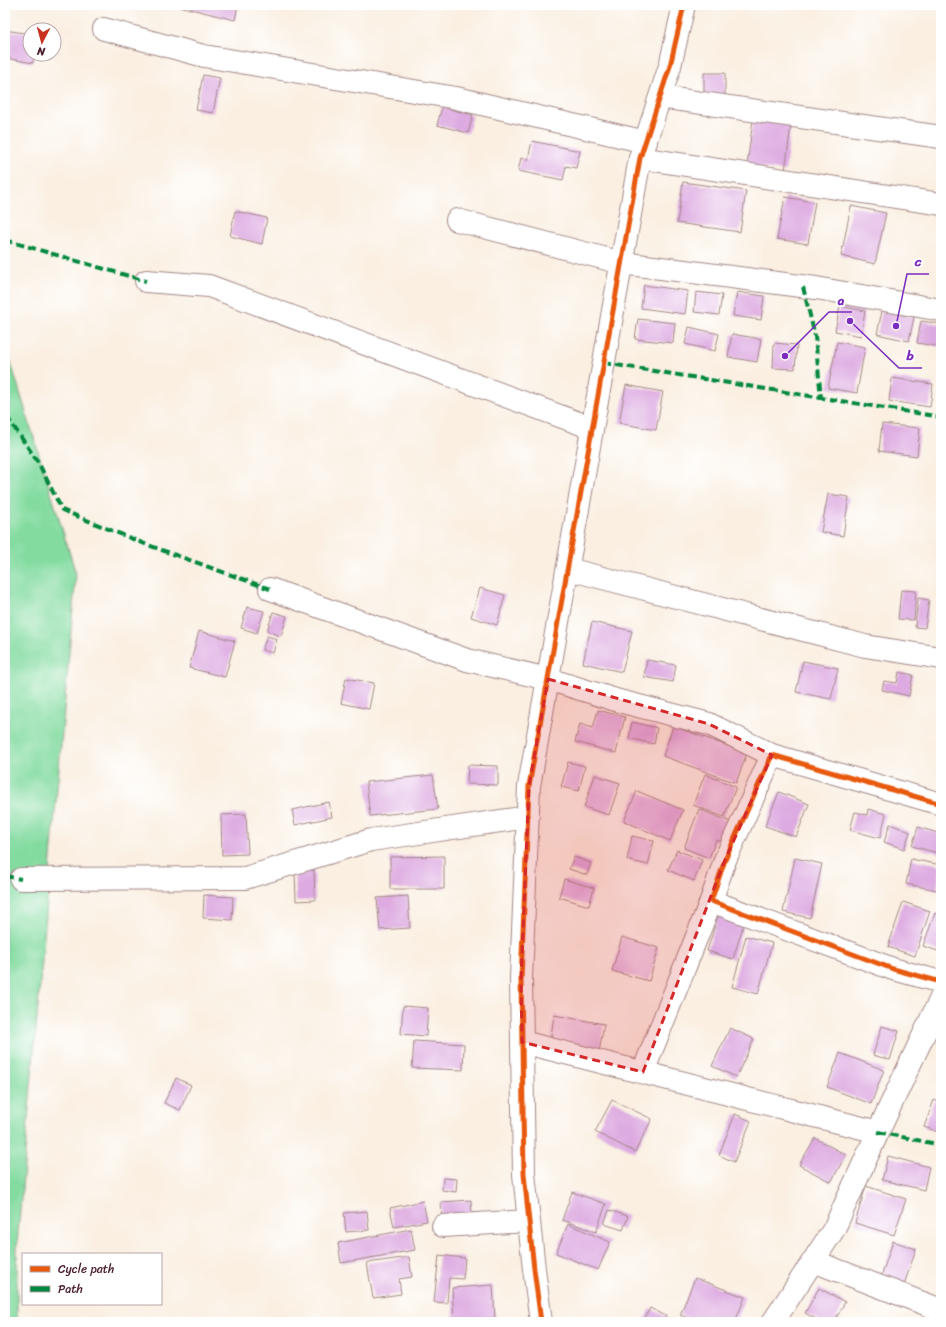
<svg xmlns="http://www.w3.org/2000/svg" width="946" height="1327" font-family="Sriracha,sans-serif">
<rect width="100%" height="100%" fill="#fff"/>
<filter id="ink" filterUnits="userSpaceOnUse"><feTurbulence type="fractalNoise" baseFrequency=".025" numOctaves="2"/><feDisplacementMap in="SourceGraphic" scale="8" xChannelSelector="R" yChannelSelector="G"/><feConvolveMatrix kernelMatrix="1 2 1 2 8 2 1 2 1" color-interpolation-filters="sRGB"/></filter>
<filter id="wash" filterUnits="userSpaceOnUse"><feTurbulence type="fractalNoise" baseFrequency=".012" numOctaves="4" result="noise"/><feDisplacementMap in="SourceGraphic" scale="16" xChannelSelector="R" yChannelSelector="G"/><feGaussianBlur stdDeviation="0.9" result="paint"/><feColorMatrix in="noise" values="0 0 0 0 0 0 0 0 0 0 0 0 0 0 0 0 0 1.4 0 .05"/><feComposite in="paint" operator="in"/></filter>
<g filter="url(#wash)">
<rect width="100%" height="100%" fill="#faefe1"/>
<path fill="#83dba0" stroke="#667d66" d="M5,344L76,574L17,1245V1322H5Z"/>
<g id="blocks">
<path fill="#ddaae1" d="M175,5H238L235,20Z
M5,30L30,34V54H34L33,63L5,58Z
M704,73H725V101L704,100Z
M203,75L220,78L213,113L196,110Z
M442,107L473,115L468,133L437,125Z
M753,119L791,125L785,171L747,166Z
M532,141L580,151L576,168L566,166L563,180L518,171L521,158L528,160Z
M683,182L746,191L740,232L677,223Z
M785,197L815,202L808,244L777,239Z
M851,206L886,213L875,264L841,256Z
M235,211L267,218L262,244L230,236Z
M644,285L688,291L685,314L641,308Z
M696,292L722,295L719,315L694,312Z
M737,292L764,296L761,320L733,316Z
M840,306L865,311L861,336L835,331Z
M882,311L914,317L909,341L877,334Z
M638,319L675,323L673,343L635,339Z
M921,321L941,324V347L917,343Z
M689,327L719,334L715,351L685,344Z
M732,334L761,339L757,362L728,357Z
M837,342L865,347L857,393L828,388Z
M774,343L797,345L795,369L773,368Z
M892,378L933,384L930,407L889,401Z
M626,385L663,392L656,430L619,423Z
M882,424L920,428L917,456L879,451Z
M828,494L849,497L843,536L821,532Z
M480,588L505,595L497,625L471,617Z
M901,590L916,591L914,620L898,619Z
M918,598L929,600L925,628L915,627Z
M247,607L264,611L257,633L241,628Z
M273,612L287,616L281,636L267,631Z
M592,622L632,631L622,672L583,663Z
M199,631L235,641L225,677L189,668Z
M267,636L277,639L273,653L262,650Z
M647,660L676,665L673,682L644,677Z
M803,661L838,668L831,699L796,692Z
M899,672L913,675L909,696L882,690L884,681L897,683Z
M346,678L374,683L369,709L341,703Z
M598,710L625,717L616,753L575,742L580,724L593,728Z
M632,722L657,728L654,744L629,738Z
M673,726L747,753L736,783L663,756Z
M568,762L585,766L579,791L561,787Z
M468,765L498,766V785L467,784Z
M705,774L736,787L724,817L693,805Z
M433,775L438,809L370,816L366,782Z
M595,775L620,783L609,815L584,807Z
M637,791L683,810L670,841L624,821Z
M779,792L809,804L796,837L765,826Z
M329,802L332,817L295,825L292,810Z
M699,809L733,823L725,843L716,840L709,858L684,848Z
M868,809L886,814L880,838L850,830L855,812L867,815Z
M246,814L248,854L222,855L221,815Z
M890,824L910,832L904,849L884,842Z
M918,827L941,834V854L912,846Z
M632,836L654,841L648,865L627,860Z
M677,850L702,860L694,881L668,870Z
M444,856V889H390V857Z
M574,857L591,863L587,875L569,869Z
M795,858L822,864L810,918L783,912Z
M911,859L941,865L937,890L906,884Z
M314,870L315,900L296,901L295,872Z
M564,879L594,888L589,906L559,897Z
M204,895L233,897L232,920L203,918Z
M408,896L410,928L380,930L377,898Z
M903,902L930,911L915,956L888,947Z
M935,913L941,915V952L923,946Z
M718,916L744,923L733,959L707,951Z
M746,936L772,943L758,994L732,987Z
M622,937L659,948L649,981L612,971Z
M403,1006L428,1008L426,1036L401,1034Z
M554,1015L604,1024L599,1052L550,1043Z
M882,1026L899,1031L890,1060L873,1055Z
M730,1028L754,1039L736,1077L712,1066Z
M414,1041L464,1044L463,1070L412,1068Z
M840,1053L884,1070L871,1104L827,1087Z
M176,1078L191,1085L180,1110L164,1103Z
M612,1100L652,1119L635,1152L595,1132Z
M934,1100L941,1103V1133L924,1127Z
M735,1114L751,1121L734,1162L719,1155Z
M815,1138L846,1155L831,1182L799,1165Z
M888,1156L929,1167L924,1190L882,1180Z
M443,1178L457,1179L456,1192L442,1190Z
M866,1186L906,1199L894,1235L855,1223Z
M572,1192L606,1204L596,1232L562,1220Z
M471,1200L472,1218L442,1220L441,1202Z
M423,1201L427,1221L394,1227L390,1208Z
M609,1210L628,1216L623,1230L604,1224Z
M367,1211L369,1230L346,1232L344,1213Z
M568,1224L610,1242L598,1270L556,1253Z
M411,1229L415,1250L341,1263L338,1243Z
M893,1241L916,1249L904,1285L881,1277Z
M439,1255L465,1258L463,1279L449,1278L447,1303L434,1302Z
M409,1257L412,1277L399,1279L401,1294L373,1298L367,1263Z
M695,1278L745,1297L735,1322H699L680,1315Z
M493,1285L495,1318L454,1321L452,1288Z
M819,1288L845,1302L834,1322H822L805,1313Z
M650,1308L666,1316L663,1322H643Z"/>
</g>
</g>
<g filter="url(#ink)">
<use href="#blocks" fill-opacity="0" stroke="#a28786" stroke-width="1"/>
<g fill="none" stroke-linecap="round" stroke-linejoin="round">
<defs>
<path id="minor" d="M104,29L204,56L456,98L646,142
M660,97L941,137
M640,158L941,204
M457,220L622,263L816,288L941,310
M146,281L209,286L592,428
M568,569L865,646L941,658
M270,589L467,660L548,679L619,701L709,724L772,755
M941,804L772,755L725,860L711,901L893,969L941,982
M21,879L245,878L371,840L528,817
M522,1042L878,1132
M643,1072L711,901
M443,1226L529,1221
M813,1261L941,1310
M541,1322L534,1269L524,1174L521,979L529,786L640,158L670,66L684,5
M773,1322L834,1229L878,1132L941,998"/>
</defs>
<use href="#minor" stroke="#a28786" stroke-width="24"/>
<use href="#minor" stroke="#fff" stroke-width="22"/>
<path stroke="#00873e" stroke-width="4" stroke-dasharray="8 4" stroke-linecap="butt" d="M5,240L146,281
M803,287L815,336L821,398
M604,363L941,417
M5,404L9,420L38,462L62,510L145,544L270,589
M5,876L21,879
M878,1132L941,1145"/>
<defs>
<path id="cycleway" d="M941,804L772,755L725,860L711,901L893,969L941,982
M541,1322L534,1269L524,1174L521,979L529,786L640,158L670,66L684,5"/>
</defs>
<use href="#cycleway" stroke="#fff" stroke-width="8"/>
<use href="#cycleway" stroke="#e8590c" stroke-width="5"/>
</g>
</g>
<path fill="#d62828" fill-opacity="0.2" stroke="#d62828" stroke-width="3" stroke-dasharray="8 5" stroke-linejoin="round" d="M548,679L709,724L772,755L725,860L643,1072L522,1042L521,979L529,786Z"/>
<path fill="none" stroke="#7b2cbf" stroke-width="1.5" d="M896 326L907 274H929M785 356L829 312H852M850 321L899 368H922"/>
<g fill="#7b2cbf" stroke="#fff" stroke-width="1.5">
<circle cx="896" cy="326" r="4"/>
<circle cx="785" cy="356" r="4"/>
<circle cx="850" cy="321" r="4"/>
</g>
<g font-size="13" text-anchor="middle" font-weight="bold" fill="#7b2cbf" stroke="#fff" stroke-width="4" stroke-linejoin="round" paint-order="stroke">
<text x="918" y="266">c</text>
<text x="841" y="305">a</text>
<text x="910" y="360">b</text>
</g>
<rect width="946" height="1327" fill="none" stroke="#fff" stroke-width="20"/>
<rect x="22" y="1253" width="140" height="52" fill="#ffffff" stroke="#b7a5aa"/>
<rect x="30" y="1266" width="20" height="6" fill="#e8590c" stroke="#b7a5aa"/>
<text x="58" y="1273" font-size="12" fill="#4a1f2b">Cycle path</text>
<rect x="30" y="1286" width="20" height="6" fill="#00873e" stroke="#b7a5aa"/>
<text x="58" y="1293" font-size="12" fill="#4a1f2b">Path</text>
<g transform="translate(42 42) rotate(186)"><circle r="19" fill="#ffffff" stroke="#b7a5aa"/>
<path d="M0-3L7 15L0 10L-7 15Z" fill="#c8321e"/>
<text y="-6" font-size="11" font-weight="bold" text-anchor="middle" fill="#4a1f2b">N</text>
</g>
</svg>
